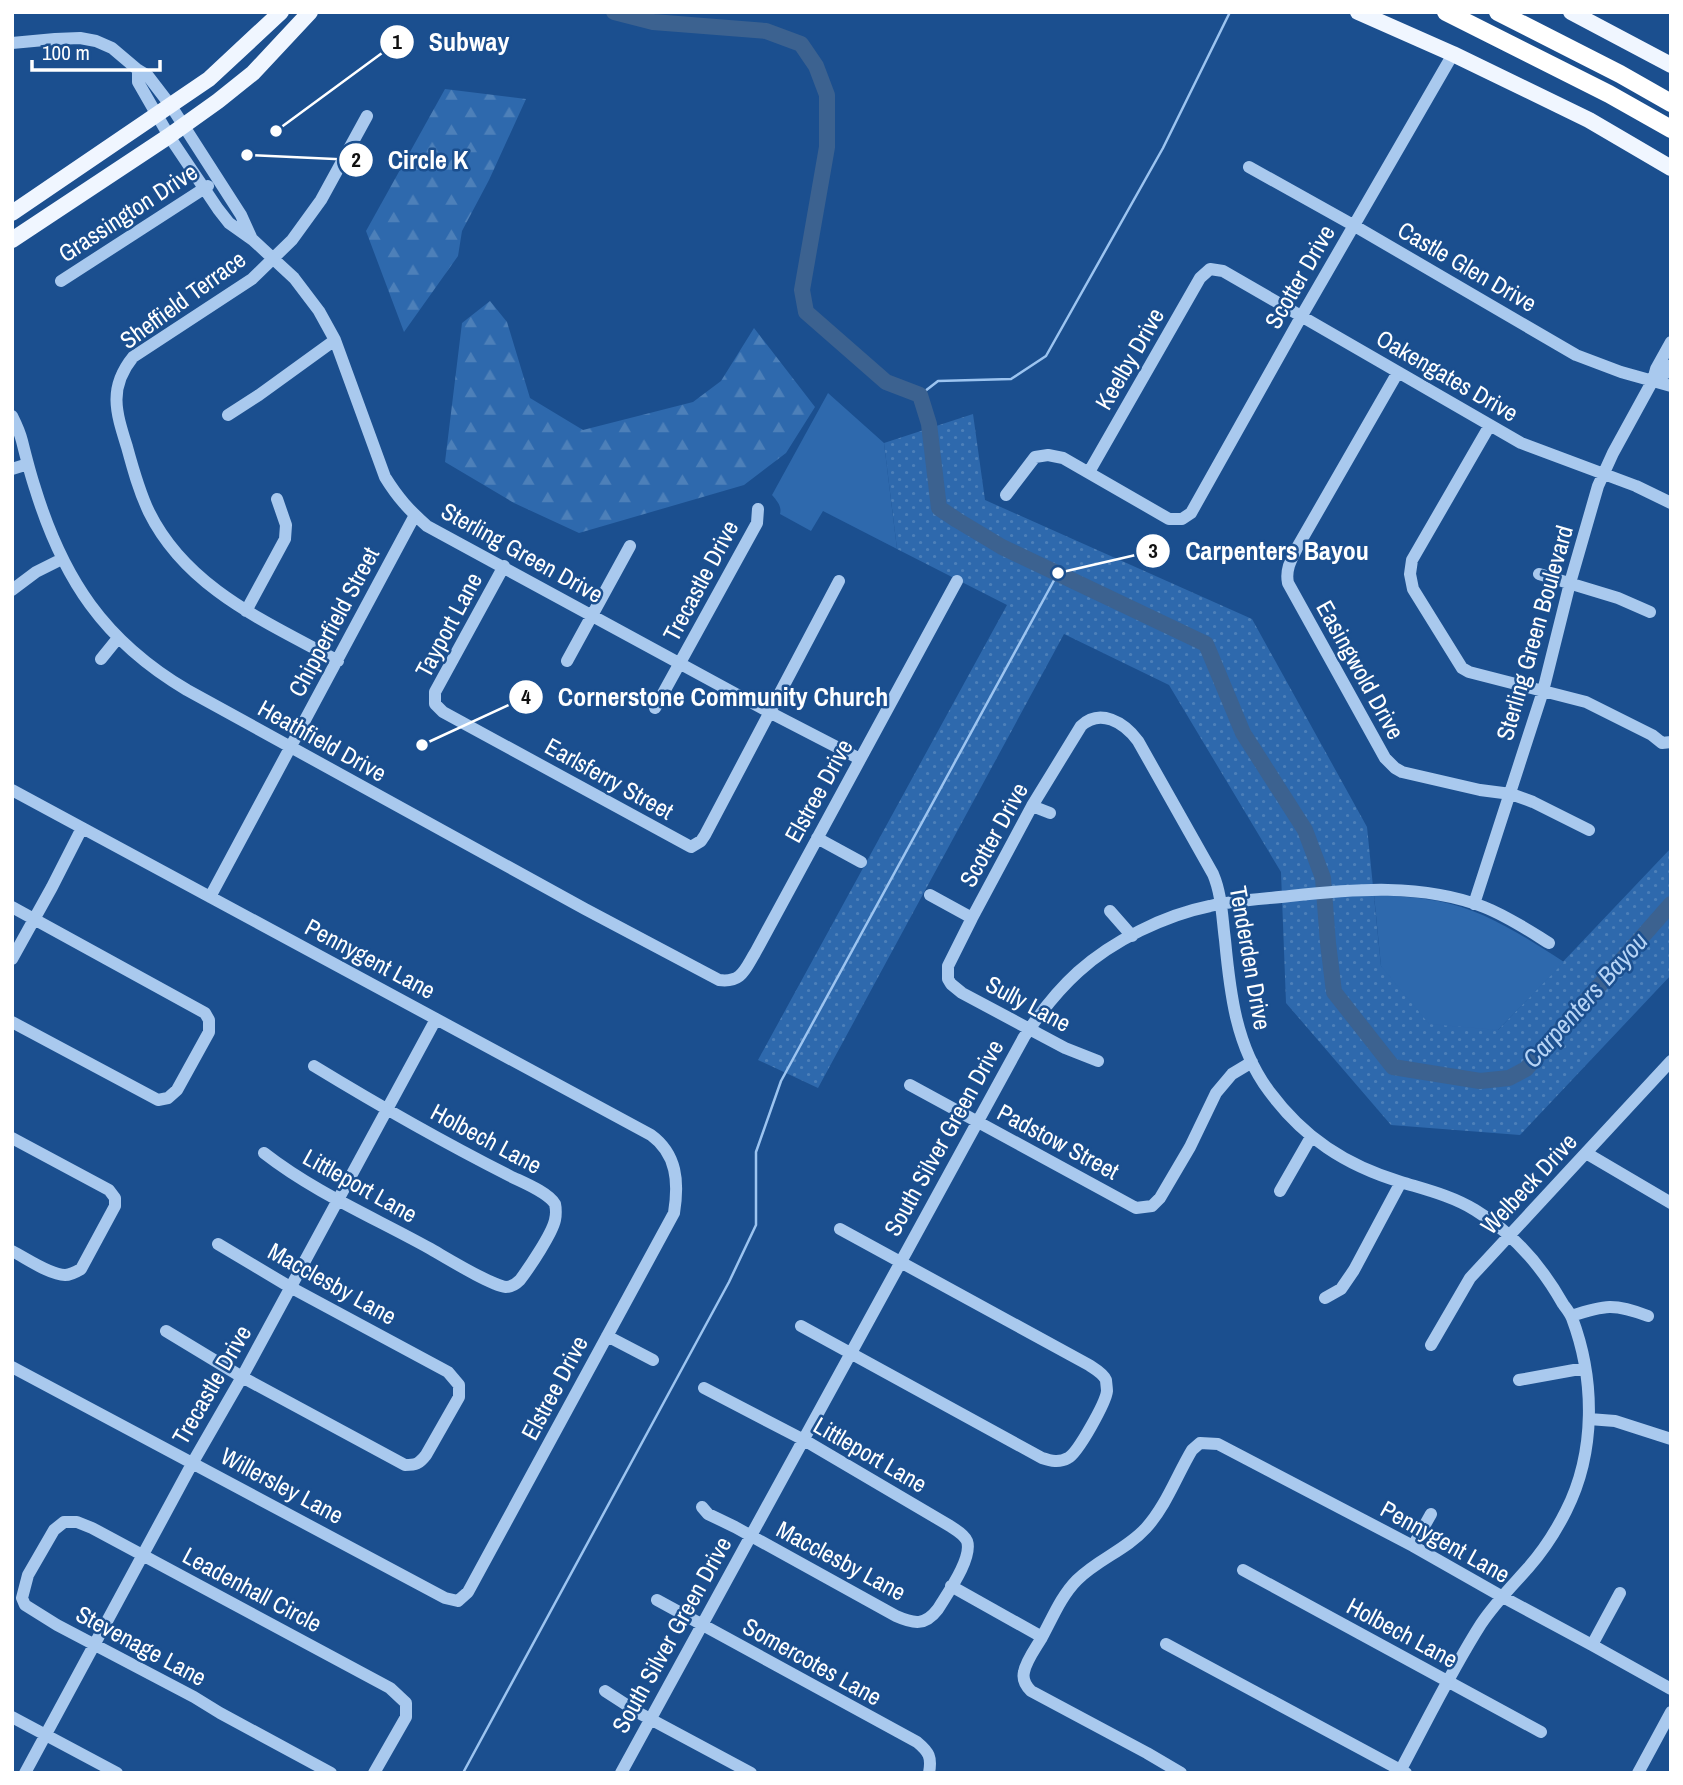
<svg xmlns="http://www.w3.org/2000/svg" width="1683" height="1785" font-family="'Archivo Narrow',sans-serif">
<defs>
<pattern id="grass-dots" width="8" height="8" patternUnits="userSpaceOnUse" patternTransform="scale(1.75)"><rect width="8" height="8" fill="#2e69ad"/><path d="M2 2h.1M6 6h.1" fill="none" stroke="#4d80b9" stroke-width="1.8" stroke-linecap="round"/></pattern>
<pattern id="forest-firs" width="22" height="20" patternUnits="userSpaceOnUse" patternTransform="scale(1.75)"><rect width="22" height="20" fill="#2e69ad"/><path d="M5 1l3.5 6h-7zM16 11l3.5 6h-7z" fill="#4d80b9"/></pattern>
</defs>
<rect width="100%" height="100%" fill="#1b4f8f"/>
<path fill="url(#grass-dots)" d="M973,414L985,500L1252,619L1367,827L1381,966L1498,1030L1671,848V975L1520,1135L1391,1125L1286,1003L1281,872L1169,685L1064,634L818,1088L758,1060L1007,605L897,549L884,443Z"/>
<path fill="url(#forest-firs)" d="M445,89L526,99L489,180L462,231L458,256L404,332L366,231Z
M490,301L507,322L530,398L583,430L693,402L721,381L754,328L815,407L786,453L744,485L579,533L514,503L445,462L462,323Z"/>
<path fill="#2e69ad" d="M828,393L884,443L897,549L823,511L811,531L780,514C782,506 777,501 772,495Z
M1374,895C1396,896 1417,897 1438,901C1485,910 1525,937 1564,962L1498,1030L1429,1024L1381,966Z"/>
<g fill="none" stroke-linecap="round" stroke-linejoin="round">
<path stroke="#9cc4f0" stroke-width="2.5" d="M920,395L938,381L1011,379L1046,356L1163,148L1230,12
M463,1773L729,1282L756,1225V1152L781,1081L1058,573"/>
<path stroke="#3c6290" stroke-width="16" d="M614,12L653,22L766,31L801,44L816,66L827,95V147L802,290L806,312L886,382L920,395L929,424L939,508L957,520L1002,547L1206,644L1243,733L1305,830L1323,878L1328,943L1334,992L1393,1067L1480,1081L1509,1078L1526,1069L1671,904"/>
<path stroke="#a9c9ee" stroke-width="12" d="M12,43L55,39L80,38L96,41L112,48L138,70L148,76L171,106L241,215L251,237
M138,70V82L169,136L218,209L229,223L253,240L294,278L319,311L335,340L385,477C398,498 409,510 427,526L769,712L860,759
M1249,167L1353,225L1576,355L1621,372L1671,386
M61,281L208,186
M1398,372L1298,546C1292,558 1285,569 1288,583L1385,758L1395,768L1402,772L1480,790L1511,794L1533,802L1589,830
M1653,380L1666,373L1671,365
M228,415L259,395L335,340
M12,416C16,424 20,433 22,441C26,457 30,473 35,488C63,579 104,641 187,690L585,909L719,980C742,983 745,969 755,953L957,581
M1490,425L1412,560L1410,574L1413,589L1462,668L1469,672L1586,702L1652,735L1662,743L1671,742
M12,469L28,464
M1089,472L1200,278L1210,269L1223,271L1521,443L1636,486L1671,503
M1006,495L1035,457L1048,455L1063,458L1169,519H1182L1191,513L1301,317L1453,54
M504,566L435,692V704L443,712L691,847L701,841L705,835L839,581
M1539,574L1618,598L1650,612
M12,590L36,572L62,559
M246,611L285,539L286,525L277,499
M101,659L118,638
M338,661C267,622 187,589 149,512C139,491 133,469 127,447C116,412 108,388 133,357L252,279L292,240L321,200L367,116
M567,661L630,546
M655,708L757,523L758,509
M12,790L651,1135C677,1154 679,1182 674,1213L468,1592L458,1601L445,1598L12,1367
M1032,806L1050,813
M817,838L861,862
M930,895L972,918
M210,897L415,515
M1474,904L1543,691L1570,583L1598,486L1613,453L1653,380L1656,369L1671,342
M12,907L205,1013L209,1020V1032L177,1090L168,1098L158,1100L12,1022
M1110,911L1132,936
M12,959L52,887L82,828
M1098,1061L1065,1048L962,993L951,984L948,979V966L972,918L1032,806L1081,726C1100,708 1124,722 1138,741L1213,874C1222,895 1222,918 1225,940C1230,993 1236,1047 1269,1091C1304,1138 1345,1165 1401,1182C1427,1190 1452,1196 1475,1210C1513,1233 1541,1265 1563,1304C1566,1308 1570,1313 1572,1318C1595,1379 1596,1452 1566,1511C1556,1531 1543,1551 1528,1568C1512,1586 1495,1603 1481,1624C1451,1671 1426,1723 1399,1773
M910,1085L1136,1208L1152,1206L1160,1198L1190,1147L1216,1093L1232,1074L1252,1062
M12,1138L109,1190L115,1198V1206L81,1269C76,1272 71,1275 65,1275C50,1275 26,1258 12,1251
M264,1153C314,1192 373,1217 429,1248C445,1257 490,1285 506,1287C512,1287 516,1284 520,1280C529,1268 552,1234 555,1220C556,1216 556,1208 555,1204C548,1192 522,1182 510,1176C443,1142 378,1105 314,1066
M1586,1153L1671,1203
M1280,1191L1311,1137
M1325,1298L1341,1289L1354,1270L1401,1182
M1571,1316C1605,1305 1614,1303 1648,1316
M801,1326L1042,1458C1051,1461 1059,1463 1068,1458C1078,1453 1106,1402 1107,1391C1107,1389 1106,1381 1106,1380C1103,1373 1095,1369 1089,1365L840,1229
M166,1331L242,1377L405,1465C416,1465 419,1464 426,1455L459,1397V1385L448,1372L290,1287L218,1244
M607,1336L653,1360
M1431,1345L1470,1278L1671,1061
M1519,1380L1585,1368
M1589,1419L1615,1421L1671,1439
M702,1507L708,1514L735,1527L896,1616C914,1624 925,1626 938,1609C947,1594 973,1558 967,1541C964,1534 956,1530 950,1526L804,1440L704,1388
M1413,1546L1431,1514
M1243,1570L1541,1732
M951,1586L1042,1637
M657,1600L917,1742C929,1752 932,1757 929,1773
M1166,1644L1406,1773
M1592,1645L1620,1593
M605,1691L639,1713L751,1773
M12,1717L117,1773
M25,1773L193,1462L242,1377L436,1019
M331,1773L220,1713L194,1697L57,1625L25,1605L22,1598L28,1575L54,1530L64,1522H77L92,1528L390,1688L406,1703V1717L374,1773
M621,1773L1024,1037C1040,1013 1057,991 1078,972C1112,941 1165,915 1210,906C1236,900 1263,899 1290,896C1354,889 1422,883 1484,907C1507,916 1528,930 1549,943
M1181,1773L1147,1753L1031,1691C1026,1686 1022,1680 1024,1672C1026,1661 1035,1649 1041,1639C1052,1619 1061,1596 1077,1580C1098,1559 1126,1550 1146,1528C1166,1506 1177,1475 1192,1450L1200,1443L1218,1444L1413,1546L1501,1596L1592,1645L1671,1689
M1638,1773L1671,1712"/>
<path stroke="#f0f6ff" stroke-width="16" d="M1358,12L1453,54L1589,120L1671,168
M1571,12L1671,65
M12,213L209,79L281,12
M12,240L169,136L218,101L253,73L310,12"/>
<path stroke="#fff" stroke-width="18" d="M1446,12L1609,94L1671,129
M1498,12L1620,74L1671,103"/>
</g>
<g text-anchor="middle" stroke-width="5" stroke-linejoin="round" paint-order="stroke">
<g font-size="24" fill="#fff" stroke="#1b4f8f">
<text transform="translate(128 213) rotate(-33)" y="8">Grassington Drive</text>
<text transform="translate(1467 267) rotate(30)" y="8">Castle Glen Drive</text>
<text transform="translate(1300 277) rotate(-60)" y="8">Scotter Drive</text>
<text transform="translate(183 300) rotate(-36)" y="8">Sheffield Terrace</text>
<text transform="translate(1130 359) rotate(-60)" y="8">Keelby Drive</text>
<text transform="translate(1447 376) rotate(30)" y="8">Oakengates Drive</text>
<text transform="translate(522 553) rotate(29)" y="8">Sterling Green Drive</text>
<text transform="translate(701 581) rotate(-62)" y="8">Trecastle Drive</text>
<text transform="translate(334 622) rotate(-62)" y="8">Chipperfield Street</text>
<text transform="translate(449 625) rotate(-62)" y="8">Tayport Lane</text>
<text transform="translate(1535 633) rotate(-74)" y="8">Sterling Green Boulevard</text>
<text transform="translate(1360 670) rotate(61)" y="8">Easingwold Drive</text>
<text transform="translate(322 741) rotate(29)" y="8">Heathfield Drive</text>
<text transform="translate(609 779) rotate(29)" y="8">Earlsferry Street</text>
<text transform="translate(819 791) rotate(-61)" y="8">Elstree Drive</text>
<text transform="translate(994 835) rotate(-61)" y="8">Scotter Drive</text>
<text transform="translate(1250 958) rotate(80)" y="8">Tenderden Drive</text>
<text transform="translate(370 959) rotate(28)" y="8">Pennygent Lane</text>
<text transform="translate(1028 1004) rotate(28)" y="8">Sully Lane</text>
<text transform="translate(944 1138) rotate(-61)" y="8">South Silver Green Drive</text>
<text transform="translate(486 1139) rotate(28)" y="8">Holbech Lane</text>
<text transform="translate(1058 1142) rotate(28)" y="8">Padstow Street</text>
<text transform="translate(1529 1184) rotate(-47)" y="8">Welbeck Drive</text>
<text transform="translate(360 1186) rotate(29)" y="8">Littleport Lane</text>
<text transform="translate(332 1284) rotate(29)" y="8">Macclesby Lane</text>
<text transform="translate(212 1385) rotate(-60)" y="8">Trecastle Drive</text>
<text transform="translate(555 1388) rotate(-62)" y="8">Elstree Drive</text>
<text transform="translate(870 1455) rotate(30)" y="8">Littleport Lane</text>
<text transform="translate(282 1486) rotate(28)" y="8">Willersley Lane</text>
<text transform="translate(1445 1542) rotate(29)" y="8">Pennygent Lane</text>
<text transform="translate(841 1561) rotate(28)" y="8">Macclesby Lane</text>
<text transform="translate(252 1590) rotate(28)" y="8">Leadenhall Circle</text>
<text transform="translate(1402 1633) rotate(28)" y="8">Holbech Lane</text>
<text transform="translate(672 1635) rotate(-61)" y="8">South Silver Green Drive</text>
<text transform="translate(141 1646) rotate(28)" y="8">Stevenage Lane</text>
<text transform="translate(812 1662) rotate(29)" y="8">Somercotes Lane</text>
</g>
<g font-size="26" font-style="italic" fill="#b5d3f5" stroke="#1b4f8f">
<text transform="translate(1585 1000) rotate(-48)" y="9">Carpenters Bayou</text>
</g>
</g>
<path fill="none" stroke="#fff" stroke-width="2.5" d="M276 131L397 42M247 155L356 160M1058 573L1153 551M422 745L526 697"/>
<g fill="#fff" stroke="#1b4f8f" stroke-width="2.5">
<circle cx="276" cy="131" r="7"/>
<circle cx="247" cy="155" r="7"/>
<circle cx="1058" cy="573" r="7"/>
<circle cx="422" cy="745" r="7"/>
<circle cx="397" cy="42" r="18"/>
<circle cx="356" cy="160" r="18"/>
<circle cx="1153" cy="551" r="18"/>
<circle cx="526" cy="697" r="18"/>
</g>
<g font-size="21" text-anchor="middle" font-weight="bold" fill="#111">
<text x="397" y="49">1</text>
<text x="356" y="167">2</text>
<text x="1153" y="558">3</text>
<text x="526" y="704">4</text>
</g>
<g font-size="26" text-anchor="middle" font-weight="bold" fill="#fff" stroke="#1b4f8f" stroke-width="5" stroke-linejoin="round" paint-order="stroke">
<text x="469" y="51">Subway</text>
<text x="428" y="169">Circle K</text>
<text x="1277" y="560">Carpenters Bayou</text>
<text x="723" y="706">Cornerstone Community Church</text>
</g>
<rect width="1683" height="1785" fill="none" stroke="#ffffff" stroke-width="28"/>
<path d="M32 60v10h128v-10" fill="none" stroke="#ffffff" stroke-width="3.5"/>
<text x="42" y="60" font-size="21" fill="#ffffff" stroke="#1b4f8f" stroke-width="5" paint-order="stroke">100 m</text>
</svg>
